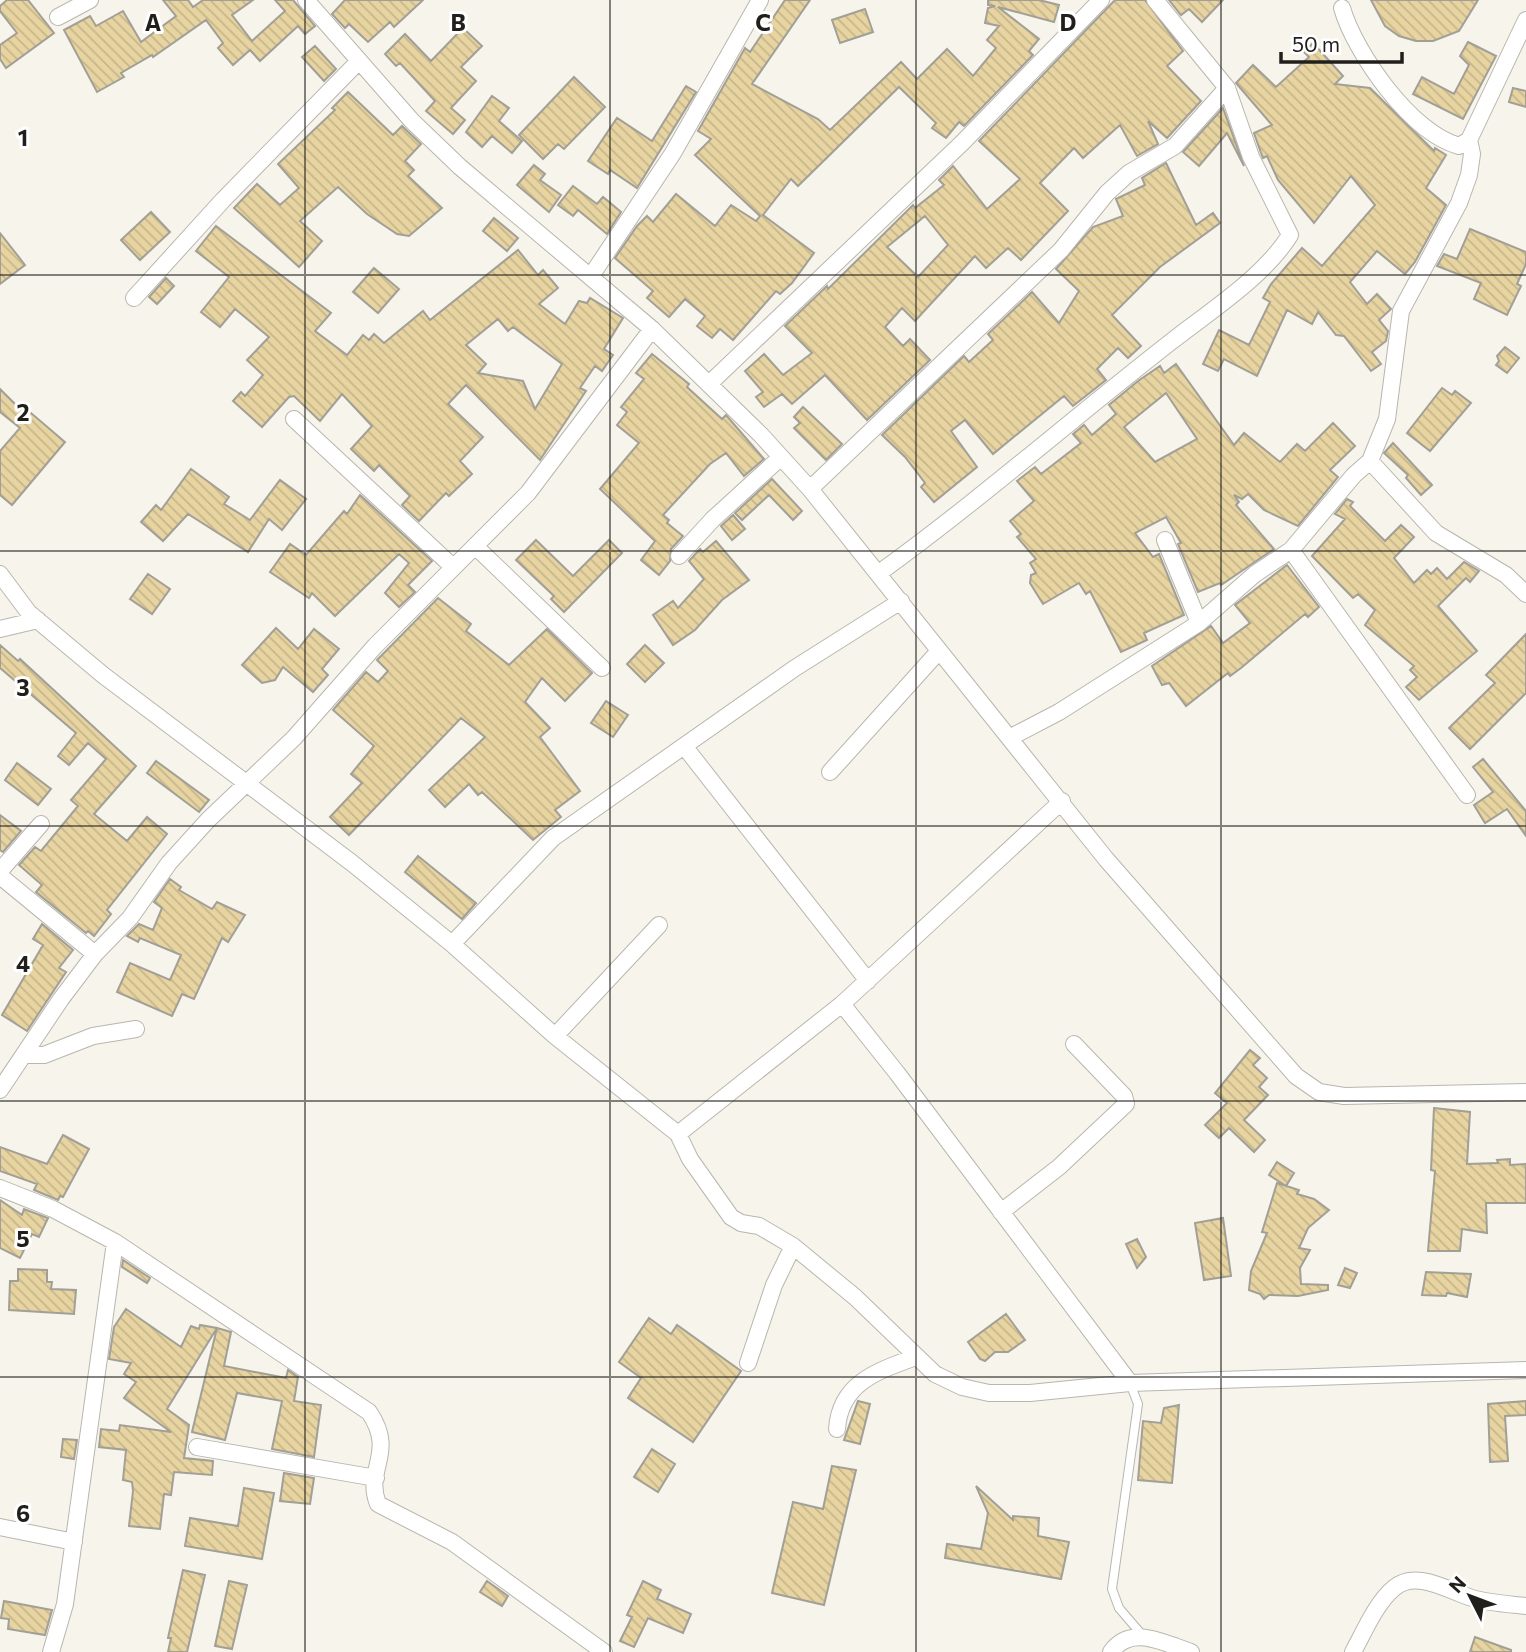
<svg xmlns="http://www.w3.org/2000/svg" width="1526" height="1652" font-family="Commissioner,sans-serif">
<defs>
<pattern id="building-back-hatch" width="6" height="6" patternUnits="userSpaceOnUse" patternTransform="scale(1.75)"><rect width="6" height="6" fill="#e7d4a1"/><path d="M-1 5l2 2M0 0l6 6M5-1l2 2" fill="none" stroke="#c6b68a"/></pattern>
</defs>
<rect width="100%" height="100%" fill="#f7f4eb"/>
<path fill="url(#building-back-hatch)" stroke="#a29f97" stroke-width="2" fill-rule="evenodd" d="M7,0H28L54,33L6,68L0,59V45L17,33L0,11V6Z
M163,0H188L193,7L203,0H253L232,15L252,41L285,11L275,0H293L315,26L305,34L298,26L260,61L250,50L233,65L218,48L223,43L206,20L153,57L152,55L121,73L124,77L97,92L64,30L90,16L96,26L123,11L141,42L176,16Z
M345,0H423L394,27L390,22L368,42L349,24L345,28L332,14Z
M785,0H810L752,84L818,119L830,130L901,62L917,79L947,49L973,76L996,48L987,40L999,26L985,23L988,8L995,6L988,5V0H1039L1059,5L1054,22L998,7L1039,39L1029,51L1033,55L964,126L959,122L946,138L932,128L936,123L899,87L798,186L791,179L763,215L814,253L792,283L780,294L776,291L733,340L720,329L712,338L697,326L705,316L685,299L669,317L647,298L653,291L615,258L637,226L647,216L653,222L676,194L715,226L731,205L756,221L760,216L695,155L711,139L698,131L745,48L750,52Z
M1115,0H1145L1183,51L1167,66L1201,101L1167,138L1148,121L1158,144L1137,156L1120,125L1083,158L1074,148L1040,183L1068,211L1021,260L1008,248L986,268L975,256L915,321L902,308L885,327L903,346L910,339L930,360L867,420L825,375L792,404L782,394L764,407L756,397L763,392L745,371L764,354L783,375L812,353L785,326L827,286L828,289L913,205L915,208L944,185L939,180L953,166L987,209L1020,179L979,141ZM925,216L948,245L918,277L887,247Z
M1169,0H1223L1202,22L1189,9L1181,15Z
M1371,0H1478L1459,31L1433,41H1416L1399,36L1385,26Z
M865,9L873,32L840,43L832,20Z
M463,28L482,46L461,67L476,81L451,108L465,120L453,134L426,111L435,101L400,63L396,66L385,54L405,34L431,61Z
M1468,42L1496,56L1463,119L1413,94L1422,77L1454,94L1469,65L1460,56Z
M1313,43L1343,76L1335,84L1370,88L1434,151L1435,148L1446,155L1426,188L1446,205L1415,262L1405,274L1377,251L1350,282L1367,304L1377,294L1391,309L1379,320L1388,331L1386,341L1372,352L1381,364L1371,371L1344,336L1336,335L1318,312L1312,324L1287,310L1257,376L1224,359L1218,371L1203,364L1219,330L1249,345L1270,302L1263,298L1271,284L1302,248L1322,266L1375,205L1351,176L1314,223L1278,180L1267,156L1263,158L1261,153L1254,133L1272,125L1236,83L1253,65L1276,87L1309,57L1304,52Z
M315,46L336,69L324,81L302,57Z
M574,77L605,107L564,149L558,144L543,159L519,135Z
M686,86L696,92L637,188L610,170L608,174L588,161L617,118L652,141Z
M1513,88L1526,91V107L1509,102Z
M348,92L393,135L402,126L421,144L405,161L414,170L408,176L442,208L409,236L397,234L367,214L338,187L300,221L322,241L299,267L234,208L257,184L280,205L299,188L278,164L335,110L332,108Z
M492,96L509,108L499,121L522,141L512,153L492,136L482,147L466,132Z
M1223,108L1244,166L1227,133L1199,166L1183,152Z
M1166,163L1196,225L1213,213L1220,223L1160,267L1112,315L1141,346L1128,358L1118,348L1097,369L1106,380L1073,406L1064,396L993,454L965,420L951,431L977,467L934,502L921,487L925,483L905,457L882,435L964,356L969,362L993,340L988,334L1032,292L1059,323L1079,291L1056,269L1093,227L1123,216L1116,199L1145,185L1142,178Z
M534,165L545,174L540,180L561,195L549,212L517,185Z
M573,186L597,204L603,197L621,212L607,234L578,210L573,216L558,205Z
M151,212L170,232L140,260L121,240Z
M494,218L518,238L507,251L483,231Z
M216,226L331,313L315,331L347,355L363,335L369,340L374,334L384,343L423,311L430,320L518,250L538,275L543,270L558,288L539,304L565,324L579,301L587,303L590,298L623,318L604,349L613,355L602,371L595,366L580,388L586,391L540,460L466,385L448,404L483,437L460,461L472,474L449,496L446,493L419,521L402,505L410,496L379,465L374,471L351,449L372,426L342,394L320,421L294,396L289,397L262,427L233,401L241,392L245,396L263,375L247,360L269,337L235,309L220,327L201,312L229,277L196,251ZM498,319L508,331L513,327L562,364L535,409L523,381L478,373L486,364L466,345Z
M1470,229L1526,252V264L1517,284L1521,286L1507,315L1474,299L1481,283L1437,266L1444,254L1457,259Z
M0,233L25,265L0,284Z
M374,268L399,289L378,313L353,292Z
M166,278L174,286L157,304L149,297Z
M1505,347L1519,358L1507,373L1496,365L1499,361L1497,356Z
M652,354L689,384L687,387L722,419L726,415L764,459L744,476L726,453L710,464L663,515L669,520L667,523L683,536L671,549L670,561L659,575L641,560L655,541L600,489L639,443L617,425L627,412L621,407L644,379L636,373Z
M1176,364L1234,445L1244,433L1280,462L1297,444L1305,451L1333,423L1355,446L1330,470L1338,477L1298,526L1264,510L1248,494L1242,499L1234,495L1239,502L1236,505L1274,549L1221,585L1220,583L1198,592L1178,544L1181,543L1166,517L1135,533L1153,557L1159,554L1184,615L1144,633L1147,640L1121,652L1090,591L1086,594L1079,583L1043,604L1030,583L1031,575L1036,573L1030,563L1036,559L1017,537L1021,534L1010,521L1034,501L1017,481L1035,467L1041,474L1081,443L1073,434L1084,425L1092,435L1116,414L1109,405L1138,381L1160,366L1164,373ZM1166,393L1197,439L1155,462L1124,427Z
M1442,388L1452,395L1455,391L1471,403L1430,451L1407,433Z
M0,389L21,410L24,407L65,442L12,505L0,495V451L20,428L0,412Z
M803,407L842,444L826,460L794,428L800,423L794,417Z
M1393,443L1432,485L1421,495L1406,478L1408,475L1384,453Z
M191,469L229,497L224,504L250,520L280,480L306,499L282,530L269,519L248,552L188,514L163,541L141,522L156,505L161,510Z
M772,479L802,511L793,520L769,495L742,520L735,513Z
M360,495L432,561L408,585L415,592L399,607L385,593L409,563L399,554L335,616L312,593L309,598L270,572L290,544L306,555L344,511L347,514Z
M1347,499L1353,502L1350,506L1385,541L1401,525L1414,537L1394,558L1414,583L1427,570L1431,574L1437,568L1447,579L1464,562L1479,571L1470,582L1466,578L1438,606L1477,651L1419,700L1406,687L1417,677L1410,670L1414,666L1365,625L1375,610L1358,594L1353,598L1312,556L1345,519L1335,514Z
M733,515L745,529L732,540L721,526Z
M536,540L573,576L609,540L622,553L564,612L551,599L554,596L516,560Z
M716,541L749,580L722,600L695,630L673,645L653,615L673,601L678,608L704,579L689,561L700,549L703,552Z
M1287,565L1319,607L1308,617L1305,614L1241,668L1230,676L1228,673L1186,706L1169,683L1162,685L1152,666L1211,626L1223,643L1250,623L1235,605Z
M148,574L170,589L152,614L130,599Z
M438,598L471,624L466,631L509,665L547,629L592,673L565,701L542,678L525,702L550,728L540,737L580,791L555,810L561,817L533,840L482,792L478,795L469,784L445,807L429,790L485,737L461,718L349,835L330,817L362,783L351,774L374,746L333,710L366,672L378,682L388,671L377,660Z
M276,628L298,649L314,629L339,649L322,669L328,675L313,692L283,667L275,680L262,683L242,665Z
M1526,634V693L1470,749L1449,728L1495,683L1486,675Z
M0,645L18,661L20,659L136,766L94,814L127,841L147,817L167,834L107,910L111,914L94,936L88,931L86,933L36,892L42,885L19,865L35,847L41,851L78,806L71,800L106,759L88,743L69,765L58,756L76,733L0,668Z
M645,645L664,663L645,682L627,664Z
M606,701L628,715L613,737L591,723Z
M1483,759L1526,811V836L1507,809L1485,823L1474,805L1493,792L1473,767Z
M156,761L209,800L199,812L147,773Z
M17,763L51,789L38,805L5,780Z
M0,815L21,831L3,852L0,850Z
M418,856L476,903L462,919L405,872Z
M170,879L181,887L179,890L212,909L217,902L245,915L228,942L222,938L194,999L182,994L172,1016L117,992L130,963L170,980L181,955L140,938L138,942L127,936L139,924L153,930L162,908L154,902Z
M42,924L73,950L59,968L66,972L27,1031L2,1015L43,945L33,939Z
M1250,1050L1260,1058L1253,1065L1267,1078L1259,1087L1268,1095L1244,1120L1265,1140L1254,1152L1229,1128L1219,1138L1205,1125L1227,1103L1215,1093Z
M1434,1108L1470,1112L1467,1164L1498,1163L1497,1160L1510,1159V1165L1526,1164V1203H1486L1487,1233L1462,1229L1460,1251H1428L1435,1171L1431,1170Z
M63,1135L89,1149L63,1197L60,1196L58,1200L34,1190L37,1184L0,1171V1147L47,1164Z
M1277,1162L1294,1173L1286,1186L1269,1175Z
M1277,1183L1299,1190L1297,1194L1314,1199L1329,1210L1308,1228L1299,1248L1310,1250L1300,1268L1301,1284L1328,1285V1290L1298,1296L1269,1295L1264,1299L1260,1294L1249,1290L1251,1271L1267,1233L1262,1232Z
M0,1200L22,1215L24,1209L48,1218L39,1237L32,1234L20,1258L0,1248Z
M1223,1218L1231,1276L1204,1280L1195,1223Z
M1137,1239L1146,1257L1137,1268L1126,1244Z
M123,1260L150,1278L147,1283L122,1267Z
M1345,1268L1357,1273L1350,1288L1338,1285Z
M18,1269L47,1270V1282H52L51,1289L76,1290L74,1314L9,1310L10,1281H18Z
M1426,1272L1471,1274L1467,1297L1447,1293L1446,1296L1422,1295Z
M126,1309L181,1347L191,1326L199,1329L200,1325L217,1328L167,1409L189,1425L184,1458L213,1461L212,1475L174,1472L171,1495L164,1494L160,1529L129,1526L133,1491L132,1482L123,1480L126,1450L99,1447L101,1429L119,1431L120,1425L171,1432L124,1398L136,1382L124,1374L131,1363L109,1359L114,1327Z
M1006,1314L1025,1340L1008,1352H995L985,1361L980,1359L968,1342Z
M649,1318L671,1334L677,1325L741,1371L693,1442L628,1398L641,1378L619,1362Z
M217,1328L231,1332L224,1366L286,1378L288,1370L298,1377L294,1401L321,1405L314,1457L272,1449L282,1401L237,1393L225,1440L192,1432Z
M858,1401L870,1404L860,1444L844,1440Z
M1526,1401V1415L1505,1416L1508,1461L1490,1462L1488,1404Z
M1179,1405L1172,1483L1138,1480L1143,1421L1161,1423L1164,1408Z
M63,1439L77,1440L74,1459L61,1457Z
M652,1449L675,1464L658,1492L634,1477Z
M832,1466L856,1470L824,1605L772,1593L793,1502L823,1509Z
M284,1473L314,1478L310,1504L280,1501Z
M976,1486L1013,1520V1516L1039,1518L1038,1536L1069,1542L1061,1579L945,1558L947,1544L981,1549L988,1513Z
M244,1488L274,1493L262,1559L185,1546L190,1518L238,1526Z
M183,1570L205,1575L187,1652H168L171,1638H168Z
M229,1581L247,1585L232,1649L215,1646Z
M487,1581L508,1596L502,1606L480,1592Z
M643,1581L661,1590L657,1599L691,1614L683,1633L648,1618L634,1647L620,1641L632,1617L627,1615Z
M4,1601L52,1610L45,1635L8,1629L9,1619L1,1618Z
M1475,1637L1511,1650V1652H1470Z"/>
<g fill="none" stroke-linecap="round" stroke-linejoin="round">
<defs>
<path id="service" d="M1130,1383L1138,1404L1112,1589L1119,1608L1143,1636"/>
<path id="minor" d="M306,0L412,121L460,167L652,329L761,435L810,489L1106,859L1296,1076L1319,1092L1344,1096L1526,1092
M1342,8C1355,53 1411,133 1459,146L1469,140
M58,17L90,0
M591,276L673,153L760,0
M134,298L223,200L358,62
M710,383L962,143L1101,0
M294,419L453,567
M1370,461L1436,533L1506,575L1526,594
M810,489L1061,250L1107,193L1129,173L1175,146L1227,88
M1165,540L1199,623
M475,546L602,668
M1291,550L1467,795
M679,556L713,519L781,457
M879,573C980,500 1073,418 1172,341C1209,312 1265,276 1290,235L1251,157L1227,88L1155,0
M0,574L29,613L103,675L352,863L452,944L555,1036L678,1134L690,1159L731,1217L741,1223L759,1226L793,1246L855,1297L935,1374L962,1387L989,1393H1030L1130,1383L1526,1370
M0,629L38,620
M1011,737L1059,712L1199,623L1255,574L1291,550L1354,475L1370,461L1387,419L1401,311L1459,203L1469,175L1472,154L1469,140L1526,20
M684,746L868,981
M830,772L939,651
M0,871L41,824
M0,876L95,954
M452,944L553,838L795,668L901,601
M842,1004L897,1073L1130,1383
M555,1036L659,925
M25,1055H44L93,1036L136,1029
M0,1090L61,999L95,954L130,918L169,863L208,820L294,738L375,646L528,493L652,329
M678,1134L842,1004L1062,801
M0,1188L53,1209L115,1242L369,1412C397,1453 364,1469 378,1504L452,1542L604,1652
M1001,1212L1059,1167L1126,1104L1124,1096L1074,1044
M748,1363L774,1285L793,1246
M837,1429C840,1383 877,1371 916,1357
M197,1447L376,1478
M0,1527L74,1542
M51,1652L65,1604L115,1242
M1111,1652C1131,1624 1164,1643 1191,1652
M1353,1652C1364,1632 1376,1603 1394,1588C1416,1569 1449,1591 1472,1598C1489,1603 1508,1604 1526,1606"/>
</defs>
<use href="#service" stroke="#b9b6ae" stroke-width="10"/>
<use href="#minor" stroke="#b9b6ae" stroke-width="18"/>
<use href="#service" stroke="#fff" stroke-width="8"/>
<use href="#minor" stroke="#fff" stroke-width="16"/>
</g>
<path fill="none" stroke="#201f1c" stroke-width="2" stroke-opacity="0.55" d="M305,0V1652M610,0V1652M916,0V1652M1221,0V1652M0,275H1526M0,551H1526M0,826H1526M0,1101H1526M0,1377H1526"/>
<g font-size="23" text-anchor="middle" font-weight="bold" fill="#201f1c" stroke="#fff" stroke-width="6" stroke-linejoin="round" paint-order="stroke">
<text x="153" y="31">A</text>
<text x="458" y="31">B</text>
<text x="763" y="31">C</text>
<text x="1068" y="31">D</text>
<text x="23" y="146">1</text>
<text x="23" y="421">2</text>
<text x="23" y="696">3</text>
<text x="23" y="972">4</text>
<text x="23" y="1247">5</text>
<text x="23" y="1522">6</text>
</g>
<g transform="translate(1470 1596) rotate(312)" stroke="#ffffff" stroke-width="5" paint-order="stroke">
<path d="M0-5L12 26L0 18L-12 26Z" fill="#201f1c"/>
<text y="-10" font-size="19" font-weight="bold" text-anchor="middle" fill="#201f1c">N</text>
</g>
<path d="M1281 52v10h121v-10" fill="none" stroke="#201f1c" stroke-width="3.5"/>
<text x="1292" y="52" font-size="21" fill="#201f1c" stroke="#ffffff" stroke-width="5" paint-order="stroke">50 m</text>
</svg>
